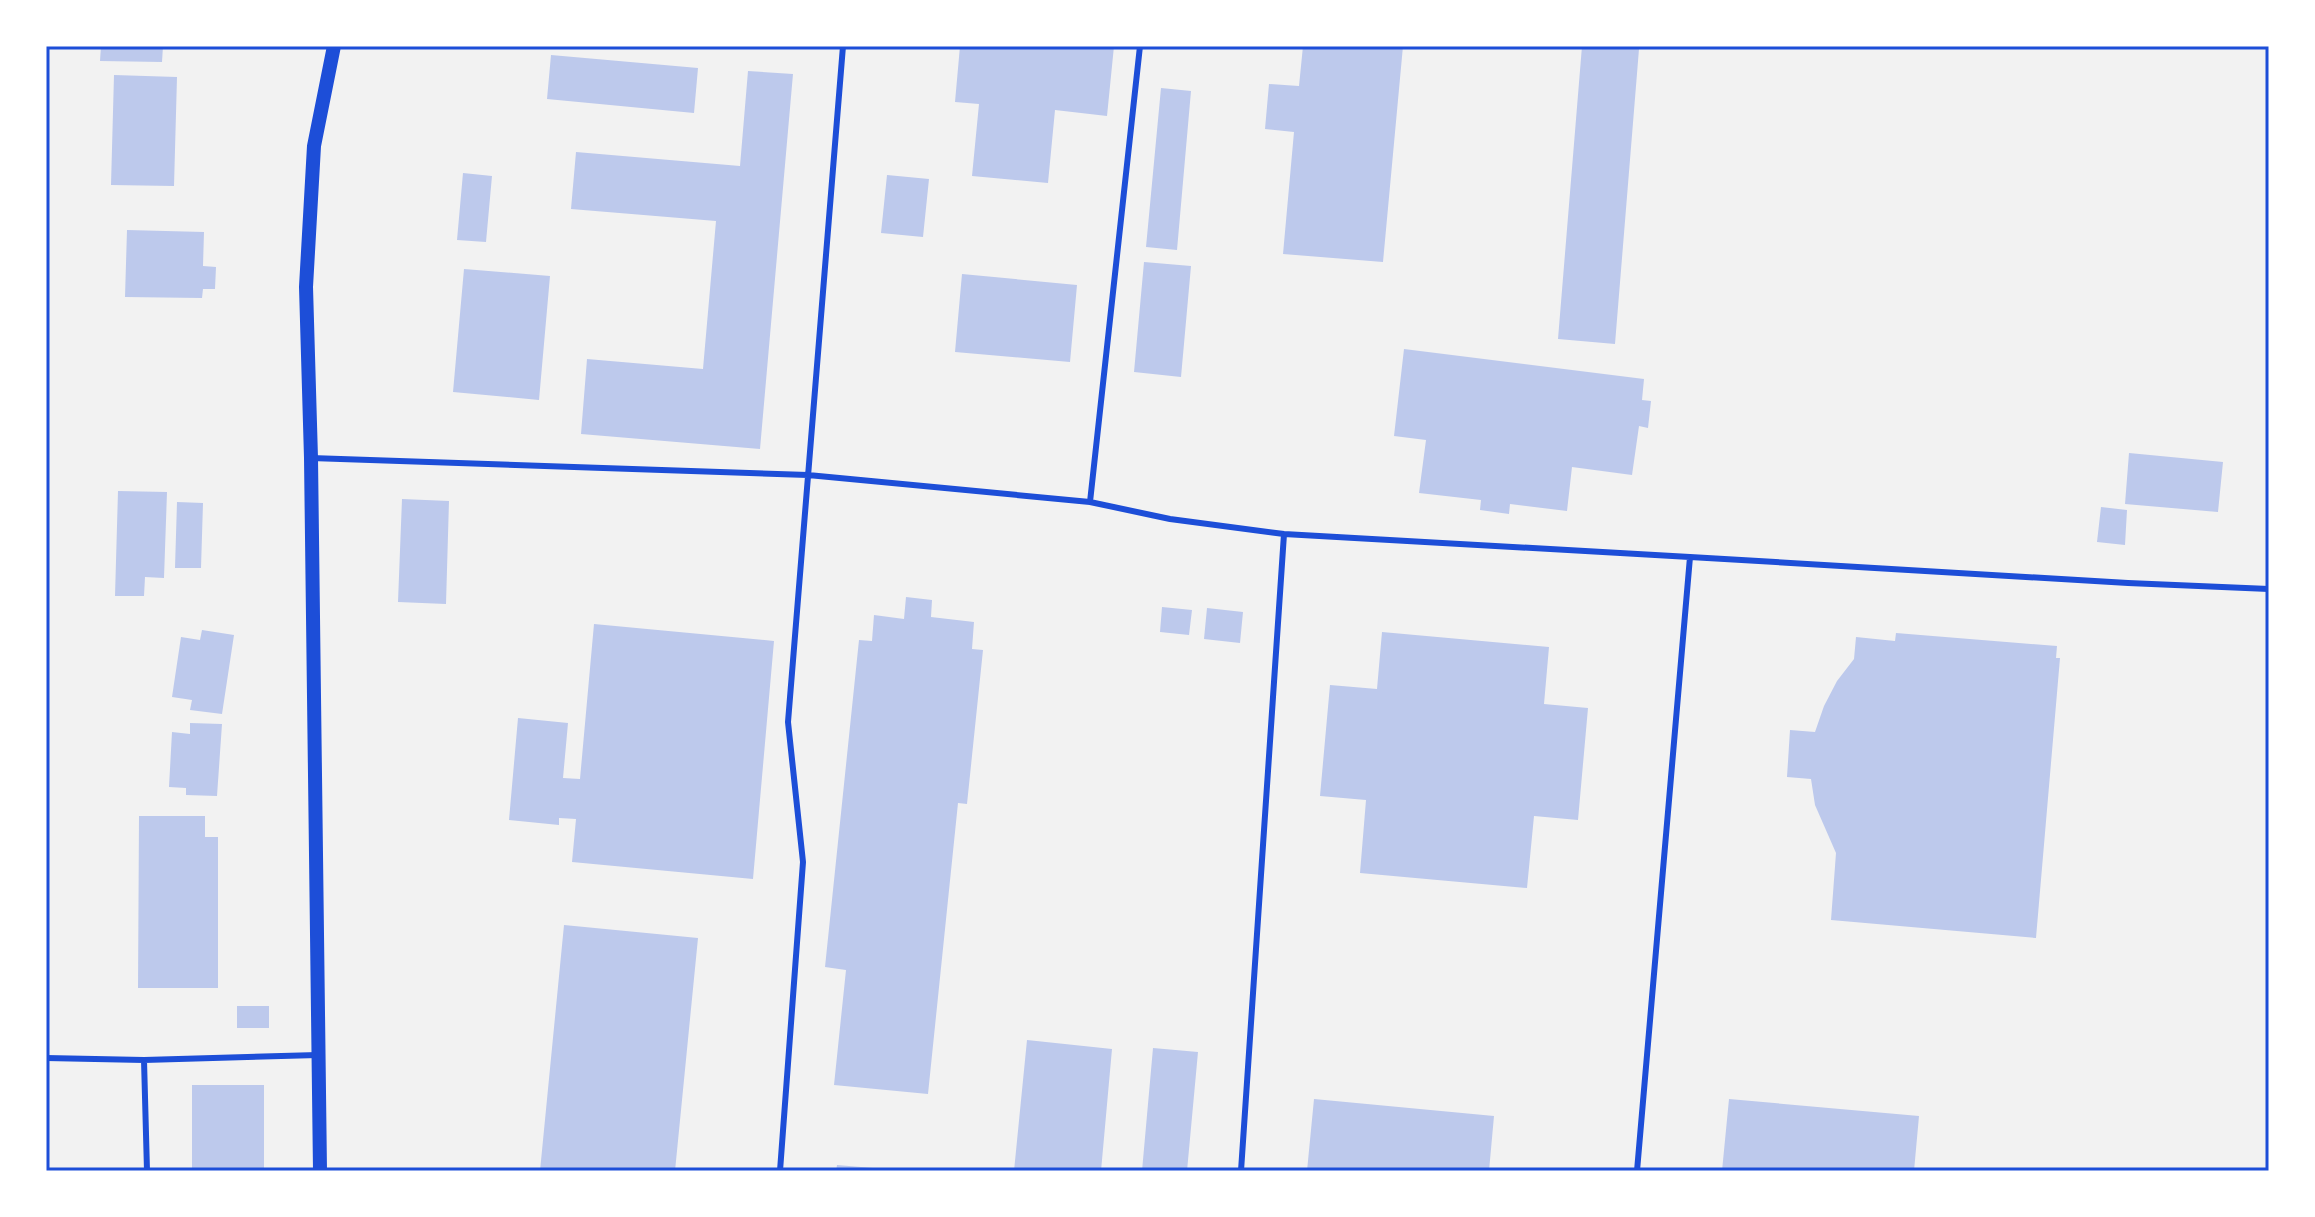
<svg xmlns="http://www.w3.org/2000/svg" width="2315" height="1217" font-family="Helvetica,sans-serif">
<rect width="100%" height="100%" fill="#f2f2f2"/>
<path fill="#bdc9ec" d="M101,46H163L162,62L100,61Z
M960,46H1114L1107,116L1055,110L1048,183L972,176L979,104L955,102Z
M1303,46H1403L1383,262L1283,254L1294,132L1265,129L1269,84L1299,86Z
M1582,46L1639,49L1615,344L1558,339Z
M551,55L698,68L694,113L547,99Z
M748,71L793,74L760,449L581,434L587,359L703,369L716,221L571,209L576,152L740,166Z
M114,75L177,77L174,186L111,185Z
M1161,88L1191,91L1177,250L1146,247Z
M463,173L492,176L486,242L457,240Z
M887,175L929,179L923,237L881,233Z
M127,230L204,232L203,266L216,267L215,289H203L202,298L125,297Z
M1144,262L1191,266L1181,377L1134,372Z
M464,269L550,276L539,400L453,392Z
M962,274L1077,285L1070,362L955,352Z
M1404,349L1644,379L1642,400L1651,401L1648,428L1639,426L1632,475L1572,467L1567,511L1510,504L1509,514L1480,510L1481,500L1419,493L1426,440L1394,436Z
M2129,453L2223,462L2218,512L2125,504Z
M118,491L167,492L164,578L145,577L144,596H115Z
M402,499L449,501L446,604L398,602Z
M177,502L203,503L201,568H175Z
M2101,507L2127,510L2125,545L2097,542Z
M906,597L932,600L931,617L974,622L972,649L983,650L967,804L958,803L928,1094L834,1085L846,970L825,967L859,640L872,641L874,615L904,619Z
M1162,607L1192,610L1189,635L1160,632Z
M1207,608L1243,612L1240,643L1204,639Z
M594,624L774,641L753,879L572,862L576,819L559,818V825L509,820L518,718L568,723L563,778L580,779Z
M202,630L234,635L222,714L190,710L192,700L172,697L181,637L200,640Z
M1382,632L1549,647L1544,704L1588,708L1578,820L1534,816L1527,888L1360,873L1366,800L1320,796L1330,685L1377,689Z
M1896,633L2057,646L2056,658H2060L2036,938L1831,920L1836,853L1815,805L1811,779L1787,777L1790,730L1815,732L1824,706L1837,681L1854,659L1856,637L1895,641Z
M190,723L222,724L217,796L186,795V788L169,787L172,732L190,734Z
M139,816H205V837H218V988H138Z
M564,925L698,938L675,1171H540Z
M237,1006H269V1028H237Z
M1027,1040L1112,1049L1101,1171H1014Z
M1153,1048L1198,1052L1187,1171H1142Z
M192,1085H264V1171H192Z
M1314,1099L1494,1116L1489,1171H1307Z
M1729,1099L1919,1116L1914,1171H1722Z
M837,1165L885,1169V1171H836Z"/>
<g fill="none" stroke-linecap="round" stroke-linejoin="round">
<path stroke="#1d4ed8" stroke-width="6" d="M1140,46L1090,502L1170,519L1284,534L1690,557L1637,1171
M311,458L808,475L1090,502
M1690,557L2128,583L2269,589
M46,1058L144,1060L147,1171
M144,1060L318,1055
M780,1171L803,862L788,722L843,46
M1241,1171L1284,534"/>
<path stroke="#1d4ed8" stroke-width="14" d="M320,1171L311,458L306,287L314,146L334,46"/>
</g>
<rect width="2315" height="1217" fill="none" stroke="#ffffff" stroke-width="96"/>
<rect x="48" y="48" width="2219" height="1121" fill="none" stroke="#1d4ed8" stroke-width="3"/>
</svg>
